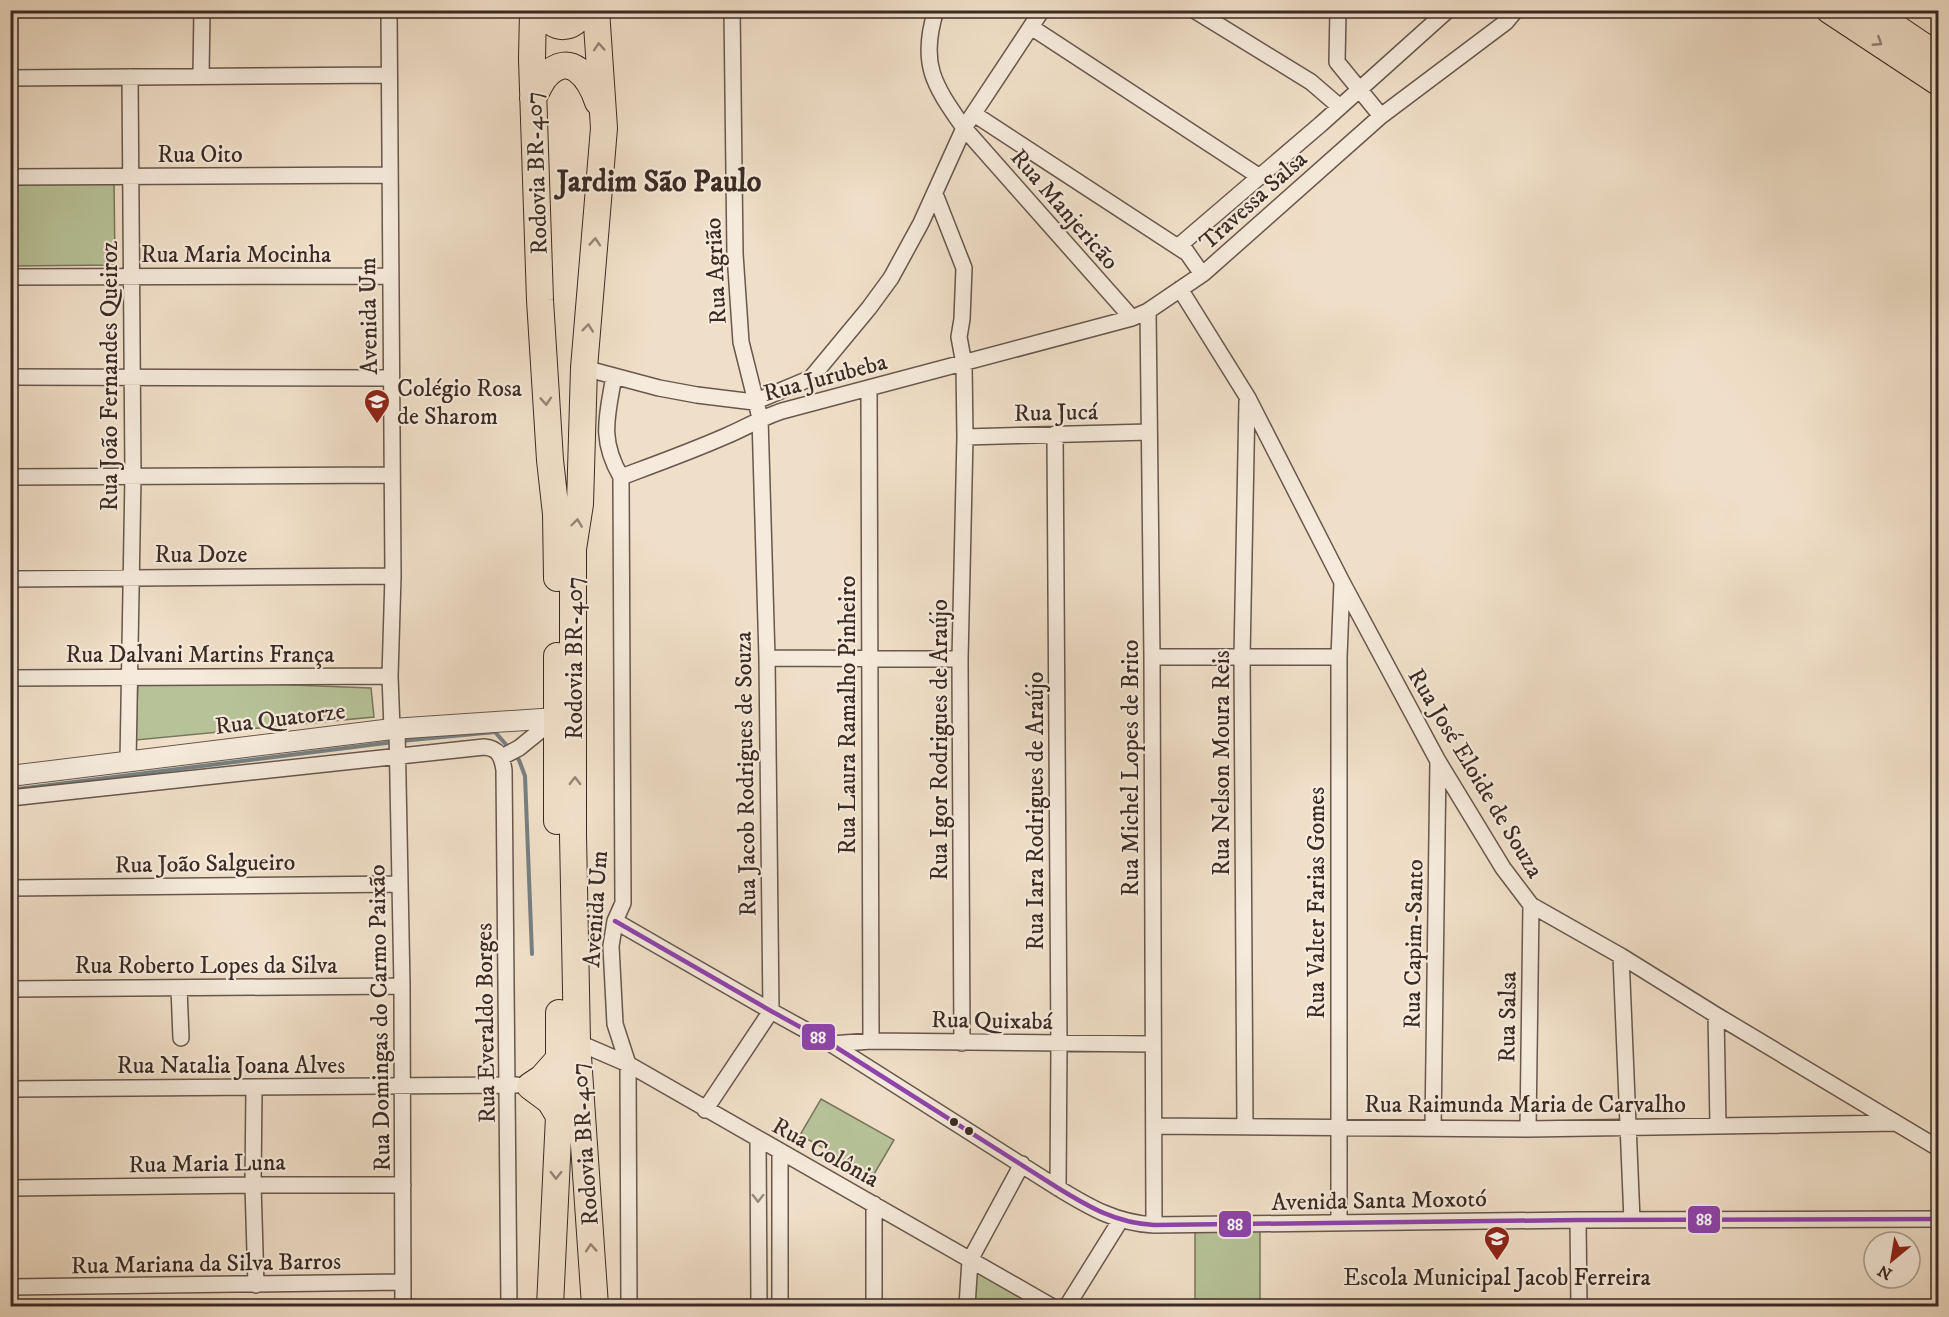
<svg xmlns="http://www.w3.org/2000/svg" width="1949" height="1317" font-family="'IM FELL DW Pica',serif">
<rect width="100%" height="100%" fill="#f0dfc8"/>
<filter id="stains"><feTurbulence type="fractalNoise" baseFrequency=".00333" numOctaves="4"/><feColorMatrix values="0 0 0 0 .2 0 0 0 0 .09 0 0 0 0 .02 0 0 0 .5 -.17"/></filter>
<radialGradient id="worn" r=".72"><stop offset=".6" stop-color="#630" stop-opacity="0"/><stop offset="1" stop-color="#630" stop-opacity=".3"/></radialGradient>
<path fill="#b7c298" stroke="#79765e" stroke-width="1.5" d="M114,181L115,265L11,266L10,182Z
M138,679L371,688L374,717L136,740Z
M821,1099L894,1140L873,1176L800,1135Z
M1195,1224H1260V1306H1195Z
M972,1259L1039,1306H971Z"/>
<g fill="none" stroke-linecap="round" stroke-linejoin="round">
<path stroke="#768082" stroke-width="4" d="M401,741L495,732L509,748
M514,754L519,760L525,776L532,954
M10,790L394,742"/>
<defs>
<path id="minor" d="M389,10L393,576L390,676L392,729
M936,10C919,64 934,85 964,128L1132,318
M1194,10L1311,82L1340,107
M1338,10L1337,62L1381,116
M1031,27L1260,177
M201,75L202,10
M10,78L389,75
M974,114L1187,253
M10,177L390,175
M935,194L964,268L962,319L959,337L964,364L965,437L960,659L962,1043
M1202,274L1181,244L1321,124L1448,10
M10,277L389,276
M1180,289L1248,398L1342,582L1438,761L1503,868L1531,905L1621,956L1716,1015L1938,1148
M1148,311L1152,657L1154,1225
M584,368L659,388L697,395L754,402L811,378L869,308L891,278L921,223L964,128L1042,10
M614,376C607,417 599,439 621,477C656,464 692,451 726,436C745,428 761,418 782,411L1132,318L1148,311L1204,273L1381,116L1506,22L1516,10
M10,377L391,378
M869,388L871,1041
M1055,434L1059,1044L1058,1188
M965,437L1149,432
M10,477L392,475
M621,477L623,903L615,921L611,946L615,1024L628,1064L629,1306
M10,579L393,576
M1152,657H1339
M767,658L960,659
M10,678L390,676
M397,729L402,986L403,1306
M502,757L519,748L556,718
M128,762L133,476L130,77
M10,798L484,747C499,748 502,757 504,770L509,1306
M10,888L400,884
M615,921L771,1011L831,1044L1058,1188C1089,1207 1116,1223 1154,1225L1578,1220L1938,1219
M1621,956L1632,1220
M179,988L181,1038
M10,989L402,986
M1716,1015L1718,1125
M577,1042L628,1064L1051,1306
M831,1044L871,1041L1153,1044
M10,1089L517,1085
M254,1089L253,1185L256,1285
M705,1110L771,1011L767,658L760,418L741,342L735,254L732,10
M1154,1126L1528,1129L1896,1123
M1245,1127L1242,657L1247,401
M1433,1128L1438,762
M1528,1129L1531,905
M758,1139L759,1306
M780,1151V1306
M10,1188L253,1185H403
M1578,1220L1579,1306
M1339,1223V657L1342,582
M10,1287L403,1282
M874,1306V1204
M967,1306L970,1260L1022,1164
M1067,1306L1120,1221"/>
<path id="tertiary" d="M10,776L392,729L556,718"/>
<path id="primary" d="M1829,10L1938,82
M1870,10L1938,56"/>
<path id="trunk" d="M533,10L532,59L540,300L550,460L556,514L557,578
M541,10C555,32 572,31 585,10
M533,98C537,91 540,83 545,77C570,49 590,78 598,102
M557,821V656
M558,1060L542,1078L530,1086L550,1101L559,1116
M550,1306L559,1116V1013
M595,1306L577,1042L573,835V549L580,504L584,368L604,128L596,10"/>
</defs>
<use href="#minor" stroke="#68574d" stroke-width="18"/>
<use href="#tertiary" stroke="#68574d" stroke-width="22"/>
<use href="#primary" stroke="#3b2a24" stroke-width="28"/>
<use href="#trunk" stroke="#3b2a24" stroke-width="28"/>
<use href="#minor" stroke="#f5eadb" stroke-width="15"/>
<use href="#tertiary" stroke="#f5eadb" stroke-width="20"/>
<use href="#primary" stroke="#f0dfc8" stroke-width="26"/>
<use href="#trunk" stroke="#f0dfc8" stroke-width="26"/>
<defs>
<path id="bus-1" d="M615,921L771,1011L831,1044L1058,1188C1089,1207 1116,1223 1154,1225L1578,1220L1938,1219"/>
</defs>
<use href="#bus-1" stroke="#f5eadb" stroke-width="9"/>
<use href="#bus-1" stroke="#8e44ad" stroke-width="4.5"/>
</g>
<defs><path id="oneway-chevron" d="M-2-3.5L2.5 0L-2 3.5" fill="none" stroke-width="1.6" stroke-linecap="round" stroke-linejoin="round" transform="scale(1.5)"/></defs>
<g stroke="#968476">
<use href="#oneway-chevron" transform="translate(1878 42) rotate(33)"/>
<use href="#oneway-chevron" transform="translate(599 47) rotate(-94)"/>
<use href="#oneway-chevron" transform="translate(595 242) rotate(-86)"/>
<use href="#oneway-chevron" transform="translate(588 328) rotate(-84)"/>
<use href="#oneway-chevron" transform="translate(546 401) rotate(86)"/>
<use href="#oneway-chevron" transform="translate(577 523) rotate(-82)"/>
<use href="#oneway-chevron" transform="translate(575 781) rotate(-89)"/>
<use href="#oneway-chevron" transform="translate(556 1175) rotate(91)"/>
<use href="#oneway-chevron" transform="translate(591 1248) rotate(-94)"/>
</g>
<use stroke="#988a80" href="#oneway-chevron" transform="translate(758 1198) rotate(90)"/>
<defs>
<symbol id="school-pin" viewBox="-11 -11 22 30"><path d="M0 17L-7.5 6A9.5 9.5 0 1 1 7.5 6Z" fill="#8f2418" stroke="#f5eadb"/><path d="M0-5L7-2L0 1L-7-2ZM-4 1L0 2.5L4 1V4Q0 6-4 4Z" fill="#fff"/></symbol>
</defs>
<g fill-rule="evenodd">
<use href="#school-pin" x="362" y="387" width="30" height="40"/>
<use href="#school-pin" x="1482" y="1224" width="30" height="40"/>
</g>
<g fill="#3b2a24" stroke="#f5eadb" stroke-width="2">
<circle cx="954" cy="1122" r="5"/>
<circle cx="969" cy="1131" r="5"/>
</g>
<g text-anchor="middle" stroke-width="4.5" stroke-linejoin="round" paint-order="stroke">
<g font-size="24" fill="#3b2a24" stroke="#f5eadb">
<text x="200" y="162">Rua Oito</text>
<text transform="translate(536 173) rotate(-92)" y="8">Rodovia BR-407</text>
<text transform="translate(1253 200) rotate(-42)" y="8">Travessa Salsa</text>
<text transform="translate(1065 209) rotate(49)" y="8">Rua Manjericão</text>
<text x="236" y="262">Rua Maria Mocinha</text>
<text transform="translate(715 271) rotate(-93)" y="8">Rua Agrião</text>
<text transform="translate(368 316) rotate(-91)" y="8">Avenida Um</text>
<text transform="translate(109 376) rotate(-90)" y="8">Rua João Fernandes Queiroz</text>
<text transform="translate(825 377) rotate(-15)" y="8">Rua Jurubeba</text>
<text transform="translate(1056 412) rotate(-1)" y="8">Rua Jucá</text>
<text x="201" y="562">Rua Doze</text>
<text x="200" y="662">Rua Dalvani Martins França</text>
<text transform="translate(574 658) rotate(-90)" y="8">Rodovia BR-407</text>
<text transform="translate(847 715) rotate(-90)" y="8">Rua Laura Ramalho Pinheiro</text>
<text transform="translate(280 718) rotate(-7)" y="8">Rua Quatorze</text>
<text transform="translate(939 740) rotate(-90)" y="8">Rua Igor Rodrigues de Araújo</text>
<text transform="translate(1221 763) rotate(-90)" y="8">Rua Nelson Moura Reis</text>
<text transform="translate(1130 768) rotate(-90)" y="8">Rua Michel Lopes de Brito</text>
<text transform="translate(1476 773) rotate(59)" y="8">Rua José Eloide de Souza</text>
<text transform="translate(745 774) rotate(-91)" y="8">Rua Jacob Rodrigues de Souza</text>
<text transform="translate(1035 811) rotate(-90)" y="8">Rua Iara Rodrigues de Araújo</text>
<text transform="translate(205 863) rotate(-1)" y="8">Rua João Salgueiro</text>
<text transform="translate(1316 903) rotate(-90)" y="8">Rua Valter Farias Gomes</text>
<text transform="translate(595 909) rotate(-86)" y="8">Avenida Um</text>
<text transform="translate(1413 944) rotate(-89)" y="8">Rua Capim-Santo</text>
<text x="206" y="973">Rua Roberto Lopes da Silva</text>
<text transform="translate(1507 1017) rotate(-89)" y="8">Rua Salsa</text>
<text transform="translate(379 1018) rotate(-91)" y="8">Rua Domingas do Carmo Paixão</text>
<text transform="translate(992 1020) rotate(1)" y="8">Rua Quixabá</text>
<text transform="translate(485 1023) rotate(-91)" y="8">Rua Everaldo Borges</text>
<text x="231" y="1073">Rua Natalia Joana Alves</text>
<text x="1525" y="1112">Rua Raimunda Maria de Carvalho</text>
<text transform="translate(584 1144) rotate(-94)" y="8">Rodovia BR-407</text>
<text transform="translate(826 1152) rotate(29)" y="8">Rua Colônia</text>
<text transform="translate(207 1163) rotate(-1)" y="8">Rua Maria Luna</text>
<text transform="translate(1379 1200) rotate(-1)" y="8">Avenida Santa Moxotó</text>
<text transform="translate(206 1263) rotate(-1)" y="8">Rua Mariana da Silva Barros</text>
</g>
<g font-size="24" fill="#3b2a24" stroke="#f5eadb" text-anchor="start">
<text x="397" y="396">Colégio Rosa<tspan x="397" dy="28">de Sharom</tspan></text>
<text x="1497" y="1285" text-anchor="middle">Escola Municipal Jacob Ferreira</text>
</g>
<g font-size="30" font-weight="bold" fill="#3b2a24" stroke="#f5eadb">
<text x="659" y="191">Jardim São Paulo</text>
</g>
</g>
<g stroke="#f5eadb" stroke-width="2">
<rect x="801" y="1023" width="35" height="28" rx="6" fill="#8e44ad"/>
<rect x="1687" y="1205" width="34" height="29" rx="6" fill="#8e44ad"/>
<rect x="1218" y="1210" width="34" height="28" rx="6" fill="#8e44ad"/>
</g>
<g font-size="16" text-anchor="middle" font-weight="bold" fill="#fff">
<text x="818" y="1043">88</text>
<text x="1704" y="1225">88</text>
<text x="1235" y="1230">88</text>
</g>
<rect width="1949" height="1317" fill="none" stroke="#f0dfc8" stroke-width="36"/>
<rect x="12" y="12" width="1925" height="1293" fill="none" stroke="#3b2a24" stroke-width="3"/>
<rect x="18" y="18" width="1913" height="1281" fill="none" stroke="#3b2a24" stroke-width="1.5"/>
<g transform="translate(1892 1260) rotate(210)"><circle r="28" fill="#f5eadb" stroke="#ab9d92" stroke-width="1.5"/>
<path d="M0-4.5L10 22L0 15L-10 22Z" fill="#8f2418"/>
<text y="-9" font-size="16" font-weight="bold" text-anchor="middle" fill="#3b2a24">N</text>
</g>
<rect width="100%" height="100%" filter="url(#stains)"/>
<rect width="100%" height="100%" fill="url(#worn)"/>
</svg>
